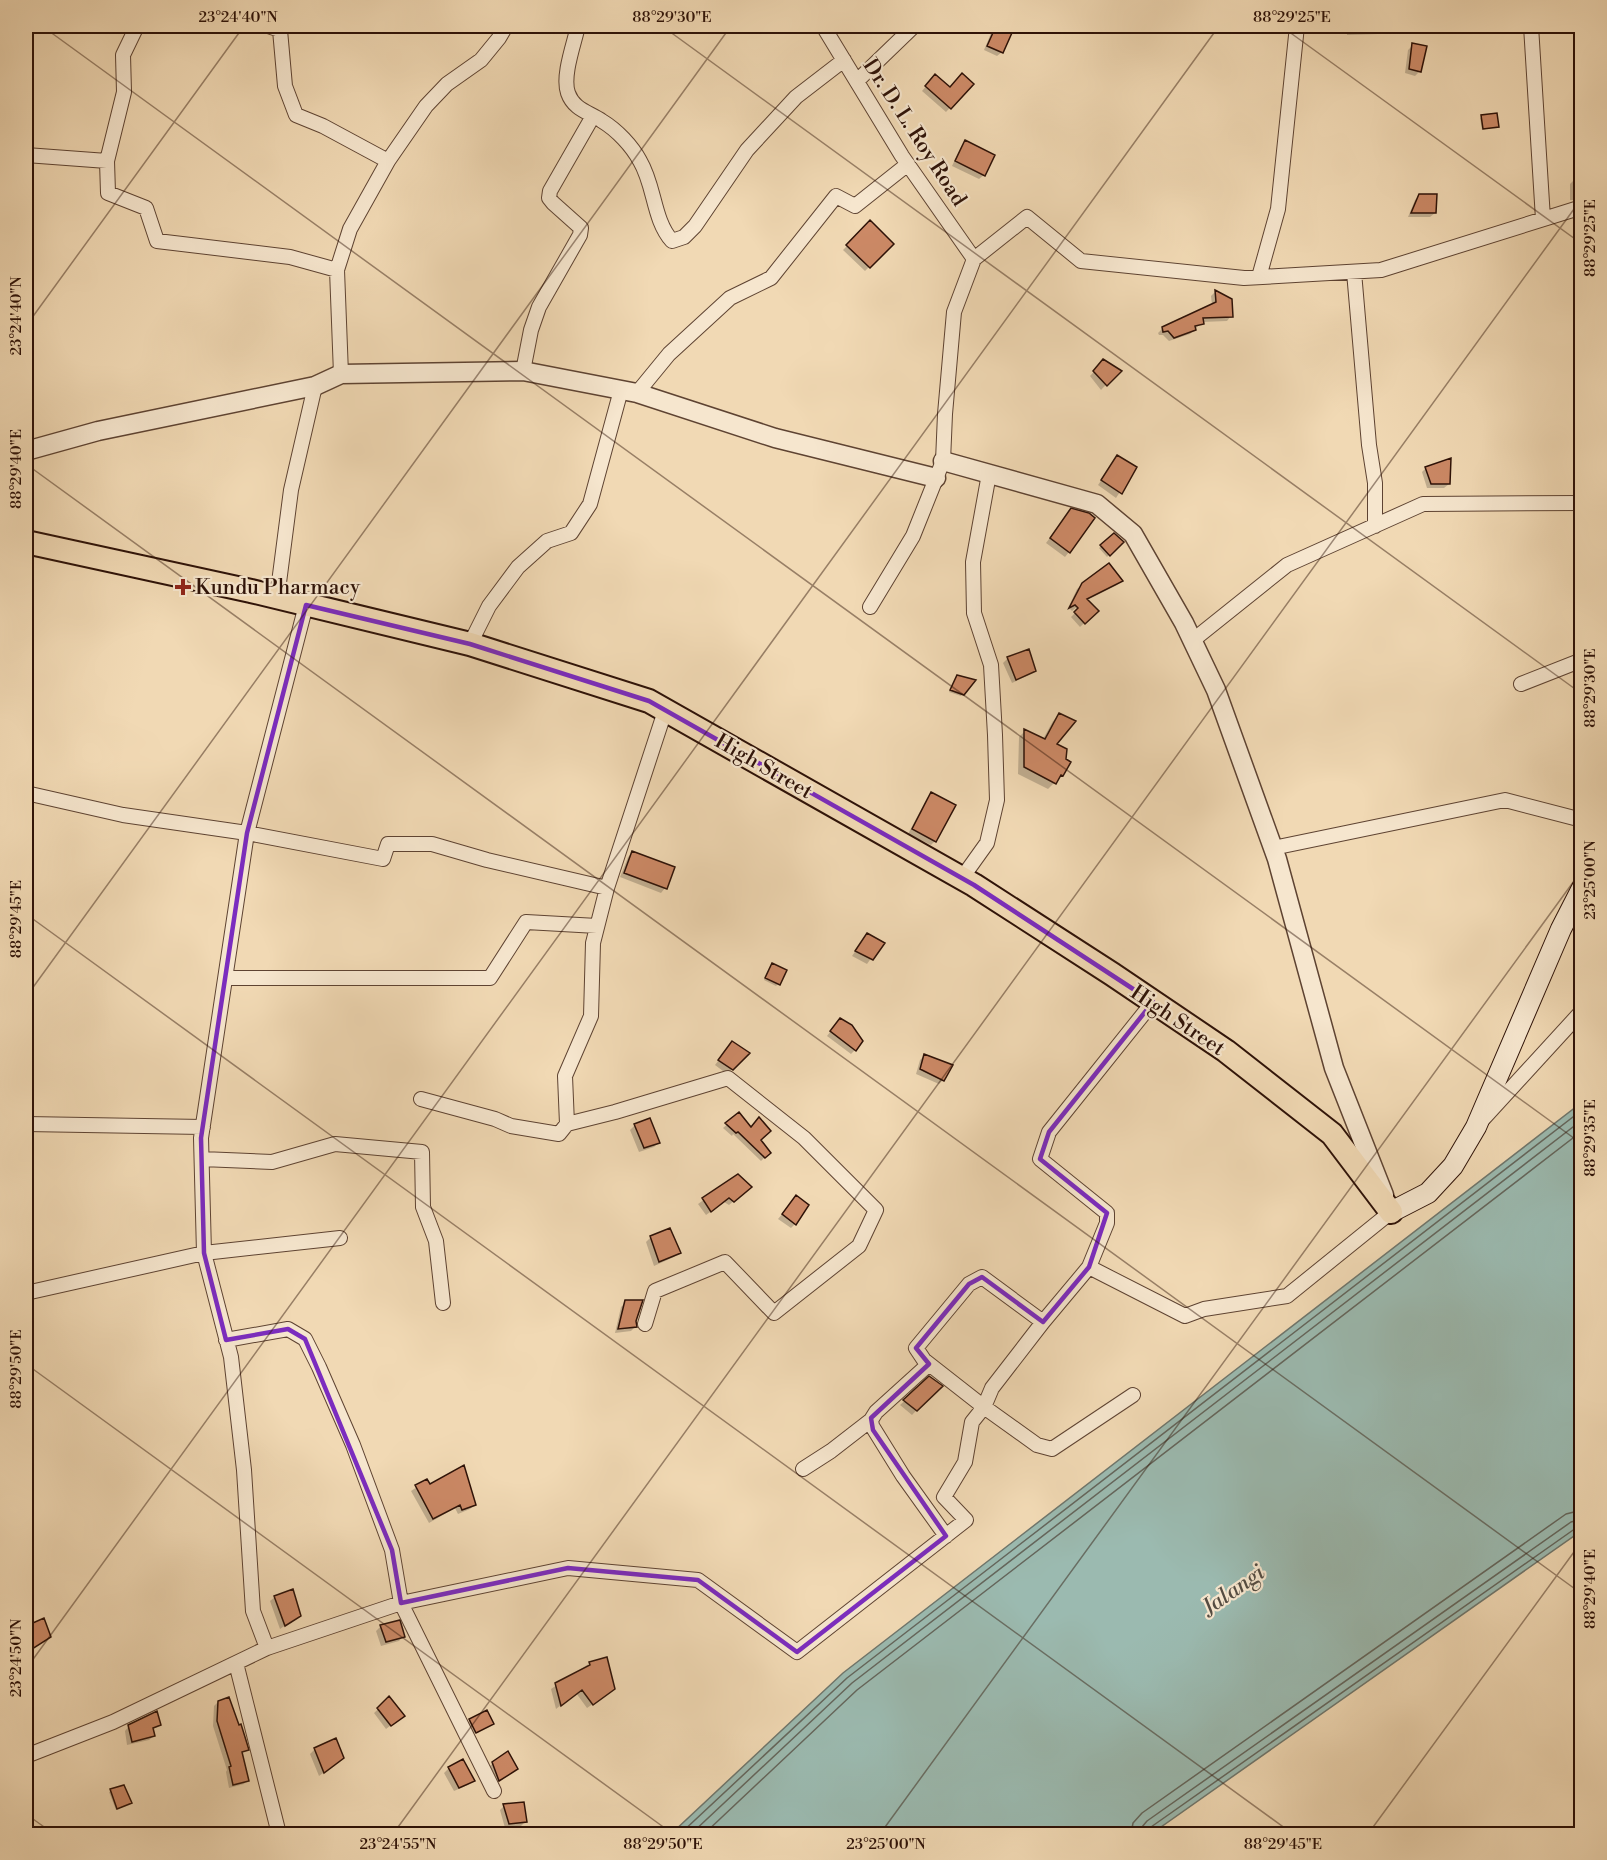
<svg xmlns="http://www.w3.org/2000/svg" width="1607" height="1860" font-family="'Libre Bodoni',serif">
<rect width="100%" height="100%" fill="#f1d9b4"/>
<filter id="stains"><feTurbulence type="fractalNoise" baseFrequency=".00333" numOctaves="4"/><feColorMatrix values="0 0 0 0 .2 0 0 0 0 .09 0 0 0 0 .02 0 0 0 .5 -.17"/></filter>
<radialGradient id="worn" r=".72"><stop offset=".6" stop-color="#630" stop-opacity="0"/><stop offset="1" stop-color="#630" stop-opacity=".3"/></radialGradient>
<path fill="#9bbab0" stroke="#6f766c" stroke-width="1.5" d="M1581,1103V1531L1151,1834H671L843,1673Z"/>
<path fill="#0003" d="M994,26H1013L1002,52L997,56L984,50Z
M1347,26H1382V30L1378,34L1347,35Z
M1563,26H1579L1577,29L1562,28Z
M1413,45L1420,71L1415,76L1405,73L1408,50Z
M935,76L950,89L972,84L946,112L922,91Z
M1482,117L1498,126L1482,130L1480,118Z
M965,142L984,175L979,179L952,166L961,147Z
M1582,179V200H1570V184L1574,180Z
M1419,196L1435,213L1430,217H1408L1415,200Z
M870,223L892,244L865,271L843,250Z
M1215,292L1231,316L1227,321L1202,322L1190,334L1169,341L1163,335H1159L1158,333L1163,328L1212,305L1211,296Z
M1104,361L1119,371L1101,390L1090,376Z
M1117,457L1135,468L1116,498L1098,485Z
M1426,468L1449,484L1444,488H1427L1422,472Z
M1067,515L1069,552L1065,557L1046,543Z
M1114,535L1121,542L1107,557L1099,548Z
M1121,581L1117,585L1087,600L1097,611L1080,627L1071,617L1080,608L1078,606L1072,611L1070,609L1067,610L1077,589L1083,584Z
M1008,658L1034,670L1029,675L1012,683L1003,663Z
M957,676L973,681L961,696L949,692Z
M1059,715L1054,744L1062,775L1048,789L1018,774L1019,737L1025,731L1043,739L1053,721Z
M931,794L935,841L931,845L908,834L927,798Z
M633,852L665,888L661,893L620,877L628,857Z
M863,940L882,943L867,964L852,956Z
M771,966L778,984L776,986L764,980Z
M836,1024L855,1050L851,1054L827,1036Z
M728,1048L747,1054L727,1074L715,1065Z
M924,1056L943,1080L939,1084L916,1074L920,1060Z
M739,1114L769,1153L761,1161L733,1134L732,1136L723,1128Z
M635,1125L658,1143L654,1147L639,1152L630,1130Z
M737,1176L746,1191L729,1205L724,1202L706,1215L698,1204Z
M792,1202L795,1224L791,1228L778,1219Z
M670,1230L679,1252L674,1257L654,1266L646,1242L650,1238Z
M626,1302L635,1321V1327L631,1331L615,1333L621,1307Z
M930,1378L940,1386L912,1415L900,1405Z
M426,1481L429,1486L475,1505L470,1509L458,1514L455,1508L429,1523L411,1491Z
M275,1597L299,1616L280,1629L270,1601Z
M381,1626L403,1636L399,1641L381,1646L376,1631Z
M590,1663L609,1693L587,1708L576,1693L556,1709L551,1689Z
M389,1699L403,1716L386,1729L374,1713Z
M218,1702L247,1749L241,1754L247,1780L244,1784L229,1788L226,1772L227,1770L213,1726L214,1706Z
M486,1712L490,1725L473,1734L468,1722Z
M160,1725L152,1730L154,1736L149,1740L127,1745L125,1731L129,1726Z
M315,1749L338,1762L319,1776L310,1754Z
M493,1763L512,1773L495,1784L488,1768Z
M449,1768L473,1781L468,1785L454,1791L444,1773Z
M111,1791L130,1803L116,1810L109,1792Z
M504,1806L525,1822L521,1826L505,1828L500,1810Z
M452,1828L454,1834H434Z"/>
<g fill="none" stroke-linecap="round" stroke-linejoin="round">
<path stroke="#64665c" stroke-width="1.5" d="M680,1834L847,1678L1582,1110
M691,1834L852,1683L1582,1120
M704,1834L857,1690L1582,1131
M1131,1834L1133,1823L1142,1813L1566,1514L1582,1510
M1140,1834L1142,1827L1147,1821L1571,1522L1582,1519
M1148,1834L1151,1827L1576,1528L1582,1527"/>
</g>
<path fill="#cc8966" stroke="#2d1107" stroke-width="1.5" d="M996,26H1015L1003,53L987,46Z
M1412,43L1427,46L1421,72L1409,69Z
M962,73L974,84L951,109L925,86L935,74L950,87Z
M1497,113L1499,127L1483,129L1481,115Z
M965,140L995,155L985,176L955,161Z
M1419,194H1437L1436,213H1411Z
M870,220L894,244L870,268L846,245Z
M1215,290L1232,299L1233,317L1203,318L1204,324L1195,326L1196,330L1174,338L1168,331L1163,332L1162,327L1216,302Z
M1103,359L1122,371L1107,386L1093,371Z
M1117,455L1137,467L1122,494L1101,480Z
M1451,458L1450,484H1431L1425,467Z
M1071,508L1089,513L1095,518L1070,553L1050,538Z
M1114,533L1124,542L1110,556L1100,545Z
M1109,563L1123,581L1087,599L1099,611L1085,624L1074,612L1078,608L1075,605L1069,608L1082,583Z
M1029,649L1036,671L1016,680L1007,657Z
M957,675L976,680L964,695L950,690Z
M1059,713L1076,721L1057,744L1067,749L1066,759L1071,762L1063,776L1061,775L1056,784L1024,767V729L1045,739Z
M931,792L956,805L936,842L912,829Z
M632,851L675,867L667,889L624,873Z
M867,933L885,943L873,960L855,951Z
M772,963L787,970L780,985L765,978Z
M840,1018L852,1025L863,1041L856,1051L830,1031Z
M732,1041L750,1053L733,1070L718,1060Z
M924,1054L953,1065L944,1081L920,1069Z
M739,1112L751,1127L759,1117L771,1131L761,1140L771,1153L765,1158L738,1132L736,1133L725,1123Z
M650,1118L660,1143L644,1148L634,1124Z
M738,1174L752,1187L734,1202L729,1198L711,1212L702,1198Z
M796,1195L809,1205L796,1225L782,1214Z
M670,1228L681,1253L659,1262L650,1236Z
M625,1300H643L636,1321L637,1327L618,1329Z
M929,1376L943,1386L917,1411L903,1400Z
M464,1465L476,1505L462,1510L460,1505L433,1519L415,1485L427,1479L430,1484Z
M293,1589L301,1616L285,1626L274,1596Z
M44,1618L51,1637L26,1653V1626Z
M400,1620L405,1637L386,1642L380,1625Z
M607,1657L615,1689L593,1705L582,1690L561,1706L555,1683L590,1665L589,1662Z
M389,1696L405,1716L391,1726L377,1708Z
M229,1697L239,1725L241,1724L249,1750L242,1752L249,1781L233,1785L229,1767L231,1766L217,1721L218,1701Z
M487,1710L494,1724L476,1733L469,1719Z
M157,1711L161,1725L153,1728L155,1736L132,1742L128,1725Z
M336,1738L344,1758L324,1773L314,1748Z
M508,1751L518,1769L499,1781L492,1762Z
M463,1759L475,1781L459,1788L448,1767Z
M124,1785L132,1803L117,1809L110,1789Z
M524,1802L527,1822L509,1824L503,1804Z"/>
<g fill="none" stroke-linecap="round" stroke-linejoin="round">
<defs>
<path id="minor" d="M137,26L123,55L124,92L107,161L108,193L146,208L157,241L290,257L337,270
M268,26L280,30L285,86L296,115L323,126L388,161L350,229L337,270L341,374
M578,26C574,44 562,76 568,93C574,110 589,112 602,121C617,130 632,146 640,161C655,186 653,220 672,241L684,237L695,226L747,150L796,97L844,60
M823,26L902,156L974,259
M1531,26L1543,219
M857,81L914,26
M26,155L107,161
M388,161L426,106L447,84L481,60L499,38L506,26
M1354,272L1369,445L1375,483V526
M1259,277L1278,209L1297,26
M523,371L531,330L539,307L580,235L581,228L553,203L549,198L550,191L593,116
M637,393L669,354L730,298L771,278L836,196L855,206L908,164
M277,598L291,490L315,386
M870,607L913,536L943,461L945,414L954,312L974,259L1027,217L1081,261L1244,278L1381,270L1582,207
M1192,641L1287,565L1423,504L1582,503
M470,644L489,606L518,567L547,541L571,533L590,504L621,390
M1521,684L1582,660
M26,793L123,815L247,833L383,859L388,844H432L487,860L607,888
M1273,848L1505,800L1582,820
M962,878L987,843L997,800L995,735L991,665L974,613L973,562L989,474
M231,978H490L526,922L597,926
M421,1099L495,1119L511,1126L559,1134L567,1124L565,1076L591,1016L593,943L607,888L665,711
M1484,1118L1582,1011
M26,1124L203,1127
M567,1124L615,1112L728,1078L804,1138L876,1210L859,1246L774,1313L725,1262L655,1291L645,1324
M202,1159L272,1162L335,1144L422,1152L423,1207L436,1241L443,1303
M1089,1267L1185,1316L1204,1309L1287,1296L1391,1212
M26,1293L204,1253L340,1238
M1043,1322L982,1277L969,1284L916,1348L924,1360L984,1407L1037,1445L1052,1449L1133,1395
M226,1340L288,1329L305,1339L319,1367L353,1445L392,1550L401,1603L494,1791
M929,1364L876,1412L871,1420L872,1426L903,1476L946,1536
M803,1469L831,1451L871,1420
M267,1648L253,1611L244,1470L231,1357L204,1253L201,1138L247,833L306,605
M236,1663L279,1834
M26,1756L113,1722L267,1648L401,1603L568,1568L698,1580L797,1652L966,1520L944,1497L965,1462L972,1422L984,1407L992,1388L1043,1322L1089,1267L1107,1223V1213L1040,1159L1049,1132L1153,1002"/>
<path id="tertiary" d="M26,451L98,431L315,386L341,374L523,371L637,393L775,438L936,478
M943,461L1097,504L1133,534L1184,623L1216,690L1277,859L1334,1068L1384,1195"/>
<path id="secondary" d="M1391,1212L1428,1193L1453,1166L1476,1127L1561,929L1582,888"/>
<path id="primary" d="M26,542L251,591L470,644L649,701L974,885L1112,974L1226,1051L1332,1134L1391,1212"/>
</defs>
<use href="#minor" stroke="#5e4332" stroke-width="16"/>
<use href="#tertiary" stroke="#5e4332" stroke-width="21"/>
<use href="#secondary" stroke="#2d1107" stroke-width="22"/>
<use href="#primary" stroke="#2d1107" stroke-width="26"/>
<use href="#minor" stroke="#f6e6ce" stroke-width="14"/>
<use href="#tertiary" stroke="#f6e6ce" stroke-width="18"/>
<use href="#secondary" stroke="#f6e6ce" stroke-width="20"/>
<use href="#primary" stroke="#f1d9b4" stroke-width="22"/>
</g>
<path fill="none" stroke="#7b2cbf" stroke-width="4.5" stroke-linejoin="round" d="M306,605L470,644L649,701L974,885L1153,1002L1049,1132L1040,1159L1107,1213L1089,1267L1043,1322L982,1277L969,1284L916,1348L929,1364L871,1418L873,1430L946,1536L797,1652L698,1580L568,1568L401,1603L392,1550L305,1339L288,1329L226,1340L204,1253L201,1138L247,833Z"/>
<path fill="none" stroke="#2d1107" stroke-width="1.5" stroke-opacity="0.45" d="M42,26L1582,1144M662,26L1582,694M1281,26L1582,244M26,326L244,26M26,464L1582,1594M26,914L1293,1834M26,997L731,26M26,1364L673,1834M26,1669L1219,26M26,1814L54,1834M393,1834L1582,198M880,1834L1582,870M1368,1834L1582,1541"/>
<path fill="#8f2418" stroke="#f6e6ce" stroke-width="2" d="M180 578h6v6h6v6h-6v6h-6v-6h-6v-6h6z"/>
<g text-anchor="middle" stroke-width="4.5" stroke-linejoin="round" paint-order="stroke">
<g font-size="21" fill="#2d1107" stroke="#f6e6ce">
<text transform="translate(915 132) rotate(57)" y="7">Dr. D. L. Roy Road</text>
<text transform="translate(764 766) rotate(30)" y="7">High Street</text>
<text transform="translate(1178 1020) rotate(34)" y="7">High Street</text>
</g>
<g font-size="21" fill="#2d1107" stroke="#f6e6ce" text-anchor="start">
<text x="195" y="594">Kundu Pharmacy</text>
</g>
<g font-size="22" font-style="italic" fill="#544c42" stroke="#f6e6ce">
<text transform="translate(1233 1589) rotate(-35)" y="8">Jalangi</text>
</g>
</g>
<rect width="1607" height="1860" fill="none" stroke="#f1d9b4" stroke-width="66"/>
<rect x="33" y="33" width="1541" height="1794" fill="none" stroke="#2d1107" stroke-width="2"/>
<g font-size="15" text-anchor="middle" fill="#2d1107">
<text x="238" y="22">23°24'40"N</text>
<text x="672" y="22">88°29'30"E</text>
<text x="1292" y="22">88°29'25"E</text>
<text transform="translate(1590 238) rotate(-90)" y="5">88°29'25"E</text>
<text transform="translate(16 316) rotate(-90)" y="5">23°24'40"N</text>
<text transform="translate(16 469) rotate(-90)" y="5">88°29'40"E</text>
<text transform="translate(1590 688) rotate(-90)" y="5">88°29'30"E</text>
<text transform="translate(1590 880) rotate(-90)" y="5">23°25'00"N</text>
<text transform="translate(16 919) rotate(-90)" y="5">88°29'45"E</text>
<text transform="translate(1590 1138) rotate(-90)" y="5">88°29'35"E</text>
<text transform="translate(16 1369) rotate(-90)" y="5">88°29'50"E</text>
<text transform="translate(1590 1589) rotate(-90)" y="5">88°29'40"E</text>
<text transform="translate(16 1658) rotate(-90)" y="5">23°24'50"N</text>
<text x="398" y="1849">23°24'55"N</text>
<text x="663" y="1849">88°29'50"E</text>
<text x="886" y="1849">23°25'00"N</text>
<text x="1283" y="1849">88°29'45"E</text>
</g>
<rect width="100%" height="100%" filter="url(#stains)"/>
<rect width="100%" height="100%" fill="url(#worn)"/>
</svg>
